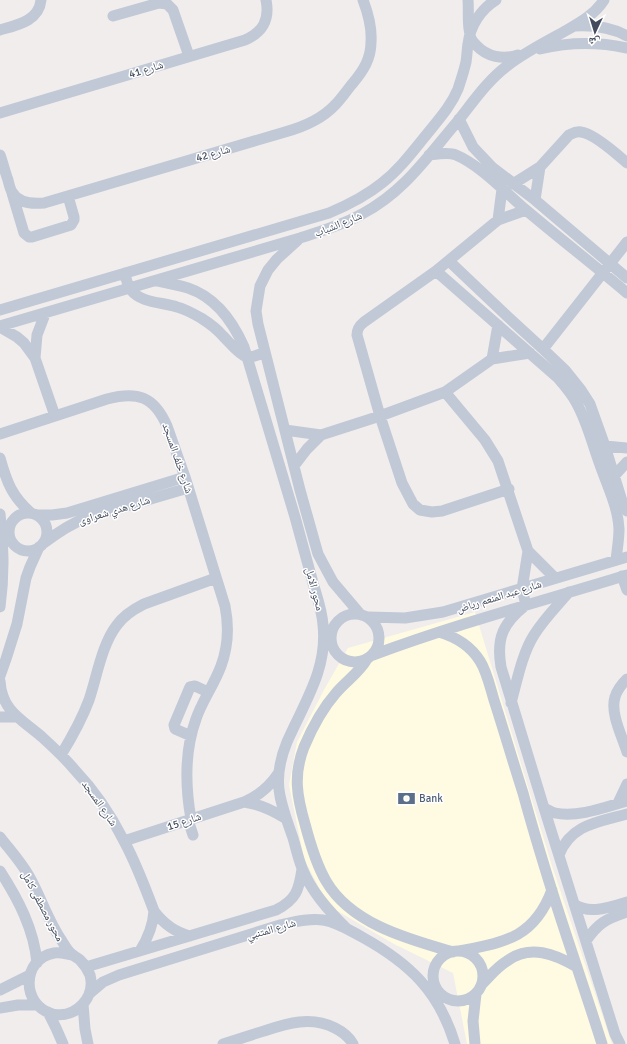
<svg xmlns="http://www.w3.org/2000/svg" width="627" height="1044" font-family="Signika,'Noto Naskh Arabic',sans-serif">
<rect width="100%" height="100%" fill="#f0edec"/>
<path fill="#fefbe2" d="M475,612L552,866L612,1044H467L453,973L394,944L334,909H330L304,859L289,785L297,742L325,688L348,648Z"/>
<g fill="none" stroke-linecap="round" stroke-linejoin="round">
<path stroke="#c1c8d6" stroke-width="11" d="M468,0C469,11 467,23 470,34C470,38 473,42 476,45C487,57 503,60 518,55
M113,16L159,3L167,4L173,10L189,56
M574,26C592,25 611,27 627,36
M0,30C17,25 39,21 41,0
M540,49C569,42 599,42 627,48
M0,113L245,40C263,32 270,20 266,0
M459,119L473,147L492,167L535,200L627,278
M0,155C3,163 5,172 8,180C9,184 10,189 12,192C18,203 33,204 44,203L285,132C303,127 322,119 335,105C342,98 347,90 353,83C363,71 371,59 371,42C372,28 368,13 363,0
M429,155C438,154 449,152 456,155C480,165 506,193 526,210C559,238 594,265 627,293
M513,184L540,167L569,135C573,133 576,131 581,132C593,133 618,155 627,163
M12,193L24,233L29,237H32L71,225L74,220V217L68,196
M535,200L540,167
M498,220L502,189
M298,240L277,259L268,270L260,286L256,311L258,324L300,490L318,554L333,582L361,615
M449,261L507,316L543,349L565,370L581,390L590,404L605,446L622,501L627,511
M436,271L557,377C564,385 572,394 577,404C587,422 592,443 599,462C606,483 618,506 619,529C619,540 617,550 616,560
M125,273C126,279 128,286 131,290C141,303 162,302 177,307C185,309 194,314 201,318C209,323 217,329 223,336C231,344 237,353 248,358L264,353
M158,281C168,283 178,285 188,288C215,297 233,322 244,347C261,403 278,460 295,517C301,539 307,561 313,583C317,597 322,610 323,625C328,669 304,703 287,742C271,781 280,801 293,838C296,848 298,858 302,868C311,891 328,910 346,928
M0,310L329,213C348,205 366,196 382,183C400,169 413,151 427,134C439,119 451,106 458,89C461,80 464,71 466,62C467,56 467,50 468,44C470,26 481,9 496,0
M0,326L300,238C321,231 343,225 362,214C404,192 427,157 457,122C473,102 487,81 507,66C525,52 547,41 567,30C581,22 595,14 604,0
M0,327L17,337L24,343L35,358L55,416
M543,349L627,242
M35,358L37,335L45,314
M492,359L498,325
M445,392L485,440L498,461L528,551L522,589L526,605C503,623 496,638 501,667L544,808L615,1034L620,1044
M285,430L321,435L380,416L445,392L492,359L530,353
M0,434L107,399C137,391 154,396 167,426L185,477L225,606C229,626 228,647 221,666C214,685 202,701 196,719C184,752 185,785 191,819
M605,446L627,448
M0,458C7,483 12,496 31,513
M294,466L307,449L321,435
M615,475L627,462
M509,489L442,511L432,512L420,510L413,504L402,483L380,416L357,335C357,329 359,326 364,322L436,271L498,220L526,210
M9 532a19 19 0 1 1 38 0a19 19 0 1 1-38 0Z
M0,514C4,545 4,577 0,607
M37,515H52L67,513L185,477
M44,543C57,533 70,524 86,518L188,488
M528,551L555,578
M622,576L627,590
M331 638a24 24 0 1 1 48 0a24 24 0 1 1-48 0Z
M368,617L405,618L443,612L627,557
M439,632C456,637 470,645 480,661C487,672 490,687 494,700C504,731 513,762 523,793C532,826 542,859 552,891C568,942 586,993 602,1044
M373,655C456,624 542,601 627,575
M367,659C359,673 346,681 336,693C322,709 312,728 304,747C293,775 297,797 305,824C310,843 316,864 326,881C351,924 408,939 453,952
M0,676L6,659L17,624L26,578L30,567L39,547
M627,679C622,684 617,690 615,697C610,713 622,736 627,752
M0,681C2,711 21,719 42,737C53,747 64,757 74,769C94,790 111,815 124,841C136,863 145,887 154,911C163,923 174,932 190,936
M511,703C517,681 522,654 534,635C544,619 557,606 569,592
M0,717H16
M191,736L175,729L174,725L190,687L195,686L208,692
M61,755C72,737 82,719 89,700C97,676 102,644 117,625C124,615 134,609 144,604L216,578
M244,802C259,804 272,810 285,818
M618,803L627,784
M544,808C547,809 551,812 555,813C577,818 606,807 627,801
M188,820L193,835
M0,837C10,850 21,862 29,876C41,897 48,921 62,941C65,946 68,952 73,955C75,957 78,958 80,960C84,964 88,970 90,975C96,997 76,1019 53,1014C21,1006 21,959 54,953C60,952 66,954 72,955
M124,841L244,802C259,796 269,787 278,774
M559,855C571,824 599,822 627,814
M0,871C18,899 34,929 37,963
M574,904C589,915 611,907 627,902
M586,941C598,923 606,919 627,912
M140,951C148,938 153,926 154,911
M460,951C505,942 534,938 552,890
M433 976a25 25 0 1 1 50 0a25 25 0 1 1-50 0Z
M86,967L276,910C296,900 299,890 302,869
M482,984C490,976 497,967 507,961C530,944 555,954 577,967
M0,990L30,975
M90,993L103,982L119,975L280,925C294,922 309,918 323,920C337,922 349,930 362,937C409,963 439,991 455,1044
M83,1004L85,1029L88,1044
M0,1008L18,1005H37
M48,1012L56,1028L63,1044
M223,1044C237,1040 250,1035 264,1031C288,1023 311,1016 335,1028C343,1032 349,1037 353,1044
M475,1044L473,1021L476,994"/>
</g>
<defs>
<symbol id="bank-bare" viewBox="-9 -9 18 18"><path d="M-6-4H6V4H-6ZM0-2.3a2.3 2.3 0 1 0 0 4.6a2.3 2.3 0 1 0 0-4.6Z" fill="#5c6f8a" stroke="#fff" stroke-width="2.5" paint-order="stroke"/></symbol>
</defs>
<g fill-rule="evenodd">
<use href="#bank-bare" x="394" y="786" width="25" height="25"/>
</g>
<g text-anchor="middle" stroke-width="3" stroke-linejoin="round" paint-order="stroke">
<g font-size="11" fill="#434b5c" stroke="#fff">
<text transform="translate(146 69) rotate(-17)" y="4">شارع 41</text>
<text transform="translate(213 153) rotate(-16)" y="4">شارع 42</text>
<text transform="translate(338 224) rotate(-22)" y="4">شارع الشباب</text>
<text transform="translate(178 458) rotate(71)" y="4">شارع خلف المسجد</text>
<text transform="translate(114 510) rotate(-17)" y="4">شارع هدي شعراوى</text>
<text transform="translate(315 589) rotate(75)" y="4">محور الامل</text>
<text transform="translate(499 596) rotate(-17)" y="4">شارع عبد المنعم رياض</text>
<text transform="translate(100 803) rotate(55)" y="4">شارع المسجد</text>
<text transform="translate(184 821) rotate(-18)" y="4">شارع 15</text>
<text transform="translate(43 906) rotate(62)" y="4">محور مصطفى كامل</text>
<text transform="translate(271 929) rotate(-16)" y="4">شارع المتنبي</text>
</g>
<g font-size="11" fill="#4e5e75" stroke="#fff" text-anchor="start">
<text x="419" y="802">Bank</text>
</g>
</g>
<g transform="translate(595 32) rotate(184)" stroke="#ffffff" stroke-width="3" paint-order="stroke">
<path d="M0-3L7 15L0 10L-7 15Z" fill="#434b5c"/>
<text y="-6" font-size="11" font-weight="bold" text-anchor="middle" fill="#434b5c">ش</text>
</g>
</svg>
